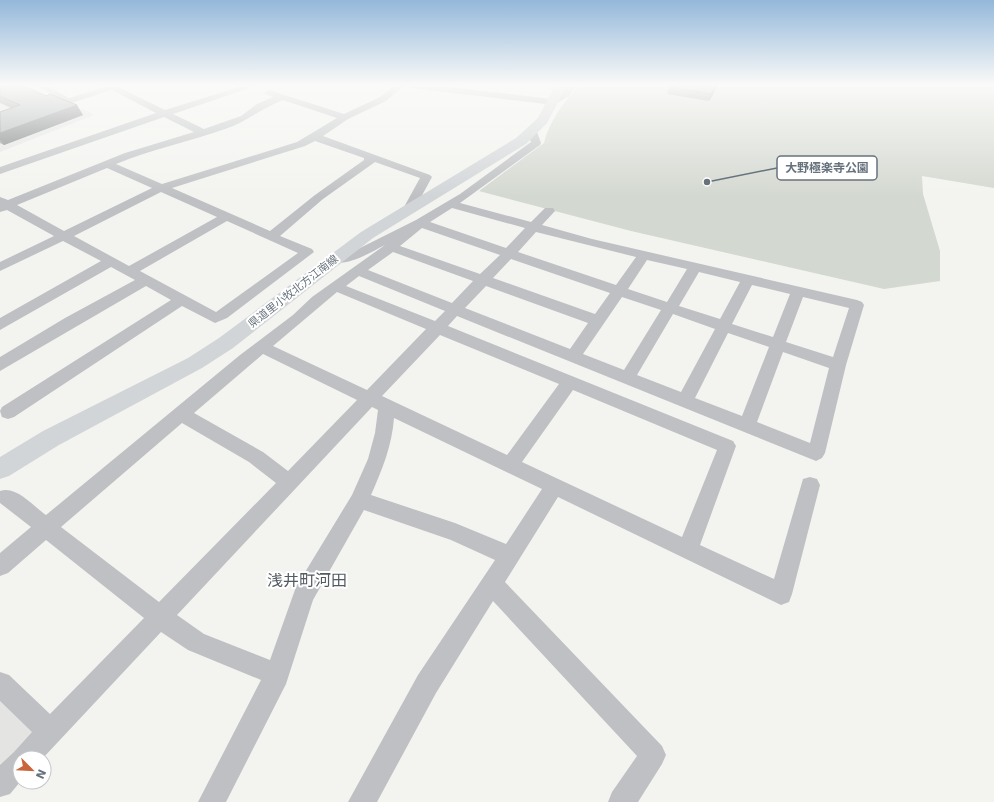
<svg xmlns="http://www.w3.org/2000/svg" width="994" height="802" font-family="'DejaVu Sans','Noto Sans JP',sans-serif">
<rect width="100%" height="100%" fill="#f3f4f0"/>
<path fill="#e4e5e3" d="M13,85H30L72,110L83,109L94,115L0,152V89Z
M0,698L36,734L0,772Z"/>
<path fill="#d3d8d0" d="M579,85H994V188L922,176L923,194L940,251V281L884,289L631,231L479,191L544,143C549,121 565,101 579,85Z"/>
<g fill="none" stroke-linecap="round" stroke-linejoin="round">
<path fill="#bec0c3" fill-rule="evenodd" d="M0,85H11L0,90Z
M35,85H46L69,98L105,87L104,85H124L120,88L165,110L245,85H258L173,114L204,129L241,116L257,104L273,97L264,93L269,90L344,114L380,97L395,85H405L386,101L348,119L323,136L430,175L432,177L414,210H406L404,207L420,178L375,162L323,199L280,236L312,249L314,252L227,318L215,323L182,306L14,417L8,419L2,417L0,411L2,407L171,300L146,286L0,371V357L65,318L135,280L111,267L0,330V318L101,261L63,241L0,271V262L54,236L7,210L0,212V197L8,200L125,153L194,132L164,117L0,174V167L156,113L112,90L68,104ZM283,100L337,118L297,142L162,184L116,164C152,149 189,142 225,129C246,122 262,108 283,100ZM315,141L364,158V160L315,195L270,231L172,188L305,146ZM107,168L152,188L64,231L17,205ZM161,192L217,217L129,266L74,236ZM227,221L298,253L216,312L140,271Z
M407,85H434L552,99L563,92L568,85H577L569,96L554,105L411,88Z
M532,129L537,132L541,143L540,145L460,203L531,222L545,208H553L555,211L542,225L592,239L857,300L862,302L864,305L846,365L825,453L822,458L816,461L457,316L448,326L733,441L736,446L700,545L774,579L803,479L810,477L817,479L820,485L792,594L789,602L781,605L558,497L505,582L662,746L666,755L662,764L638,802H608L612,792L637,756L493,601L436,693L377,802H348L418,675L495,560L451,540L364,510L313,600L286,684L226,802H198L261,680L188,650L161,632L43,758H20V782L10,794L0,797V765L14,752L32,732L0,701V672L9,675L50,714L144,618L46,540L8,573L0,576V553L31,527L0,503V491C16,485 33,506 46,515L240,355L293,315L312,297L385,245C369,253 348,267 329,262L327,259L329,256L350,253L416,220L460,194L531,142L527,132ZM452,208L525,228L506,248L430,222ZM422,228L500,255L480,274L400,246ZM536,232L636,257L616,285L518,252ZM393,252L473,281L452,303L368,270ZM511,259L610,293L595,314L493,278ZM647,260L687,269L667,302L628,289ZM699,272L740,282L720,319L679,306ZM359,276L445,311L435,321L346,286ZM752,285L790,294L773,337L732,324ZM486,286L588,323L570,349L465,308ZM337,292L426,329L367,390L273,346ZM622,297L661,310L624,370L583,354ZM803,297L849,308L833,357L786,342ZM673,314L715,329L681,392L637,375ZM728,333L769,347L742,416L695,398ZM440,335L559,384L507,455L382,396ZM783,352L829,368L810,443L757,422ZM263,354L357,400L288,471L263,452L194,413ZM573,390L717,450L682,537L522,462ZM372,407L378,410L375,433L368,459L352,495L296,587L270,660L204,634L177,615ZM394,418L542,489L506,544L455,523L371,495C382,470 392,446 394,418ZM182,423L249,462L276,483L159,602L61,527Z"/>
<path fill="#d2d5d8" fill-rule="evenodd" d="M555,85H567L547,123L526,144L373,238L233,348L202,368L59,445L9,476L0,479V457L43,431L188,358L219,338L361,232L516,138L538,118Z"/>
</g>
<path fill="#8e9296" d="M670,85H717L716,89L709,101L667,94L669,87Z
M0,87L83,115L4,145L0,143V112L11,108L0,103Z"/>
<path fill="#74777a" d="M716,85H717L716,89L709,101L711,94Z
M77,105L83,115L4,145L0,140V133Z"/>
<path fill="#a5aaaf" stroke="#74777a" d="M7,85H22L46,96L50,94L77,105L0,133V112L20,105L0,96V87Z
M670,85H716L711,94L669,87Z"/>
<linearGradient id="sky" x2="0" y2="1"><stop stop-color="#94b8da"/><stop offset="0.43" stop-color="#fafaf8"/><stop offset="1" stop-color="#fafaf8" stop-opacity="0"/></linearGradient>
<rect width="994" height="197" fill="url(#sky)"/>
<g text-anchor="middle" stroke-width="4" stroke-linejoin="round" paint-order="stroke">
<g font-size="11" fill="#67727d" stroke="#fff">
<text transform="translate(293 291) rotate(-38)" y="4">県道里小牧北方江南線</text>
</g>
<g font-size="16" fill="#535b63" stroke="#fff">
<text x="307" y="586">浅井町河田</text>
</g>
</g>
<path fill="none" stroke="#67727d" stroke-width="1.5" d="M707 182L777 168"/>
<circle fill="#67727d" stroke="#fff" stroke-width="1.5" cx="707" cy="182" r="4"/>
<rect fill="#fff" stroke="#67727d" stroke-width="1.5" x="777" y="156" width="100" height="24" rx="4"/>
<g font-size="12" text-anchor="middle" font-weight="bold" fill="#67727d">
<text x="827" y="172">大野極楽寺公園</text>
</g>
<g transform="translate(32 770) rotate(114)"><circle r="19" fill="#ffffff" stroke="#c2c7cb"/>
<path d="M0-3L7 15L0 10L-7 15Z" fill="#ca643a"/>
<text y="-6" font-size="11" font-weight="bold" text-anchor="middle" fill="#67727d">N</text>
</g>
</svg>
